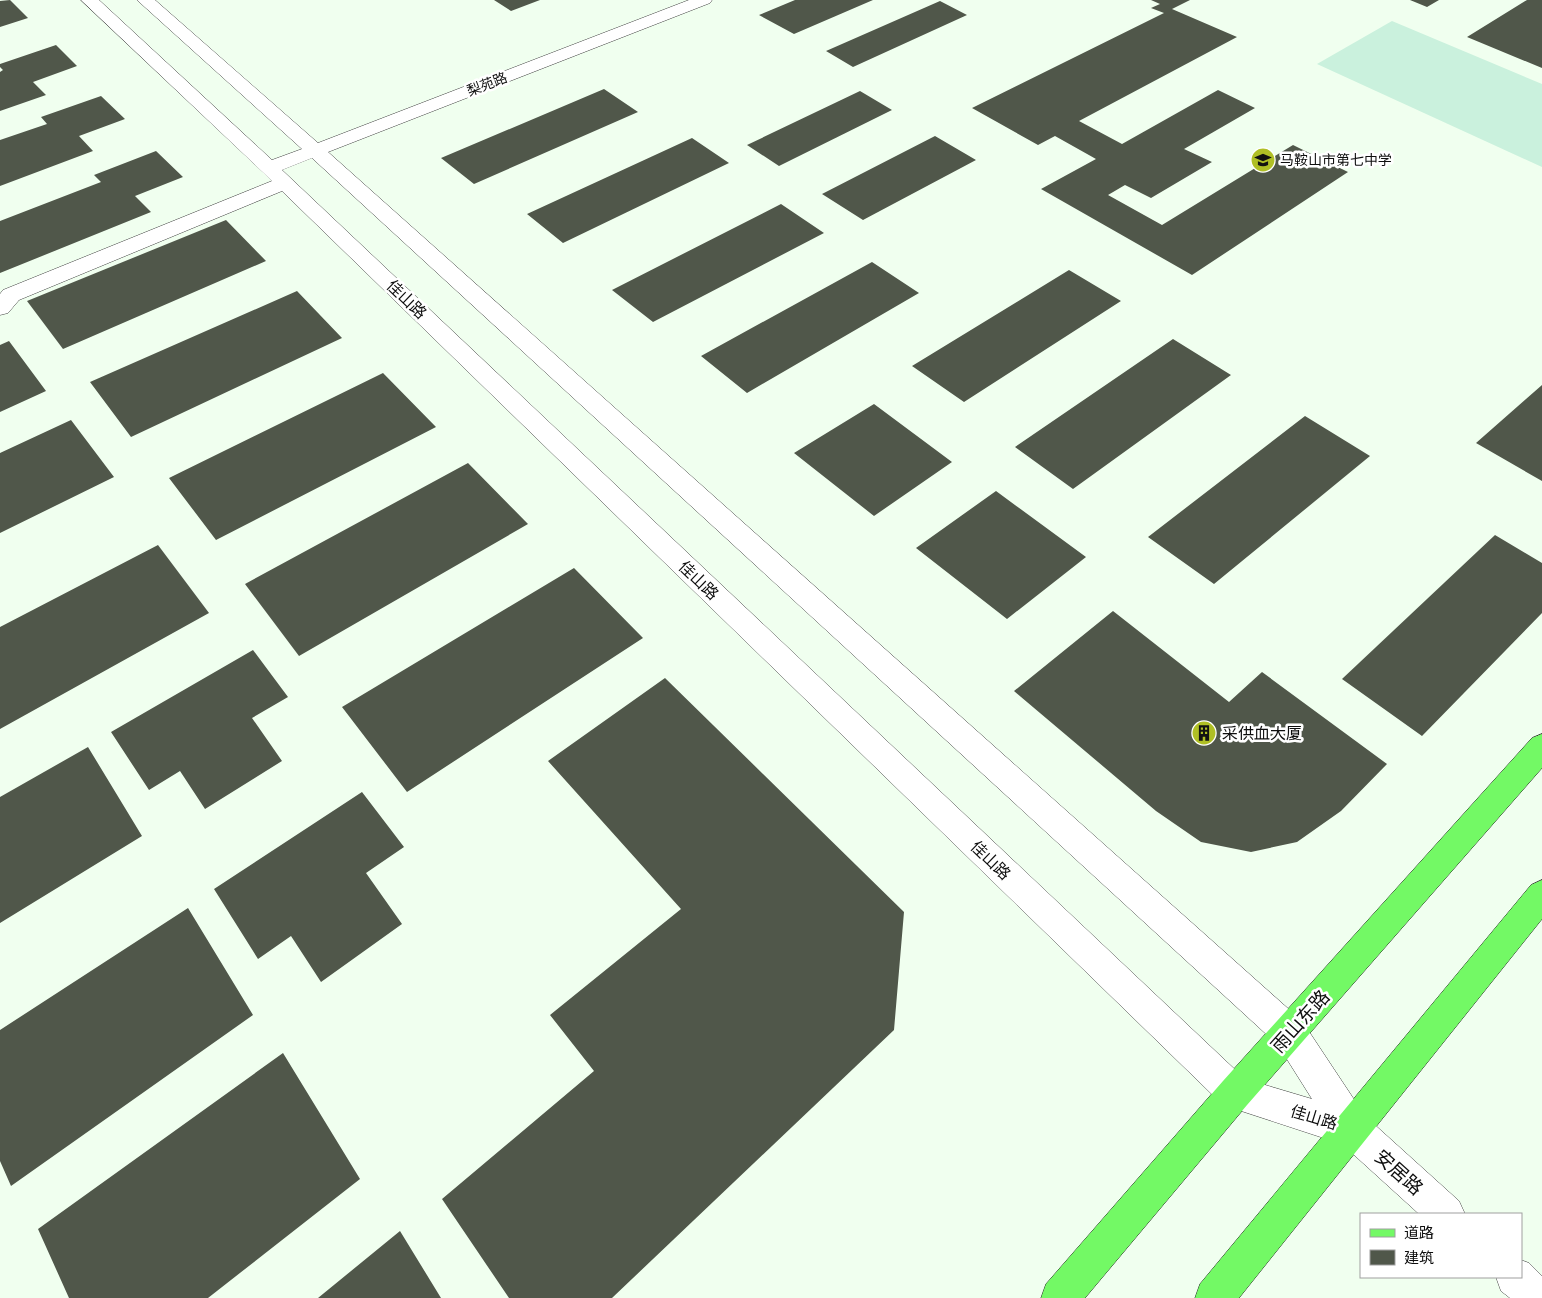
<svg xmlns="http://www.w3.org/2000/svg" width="1542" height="1298" font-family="'Source Serif 4','Noto Sans SC',serif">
<rect width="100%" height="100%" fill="#f0ffef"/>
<path fill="#caf1dd" d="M1392,21L1542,84V167L1317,64Z"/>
<path fill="#50574a" d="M10,0L28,18L0,27V1Z
M494,0H540L511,11Z
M795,0H873L794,34L759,15Z
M1151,0H1190L1172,9L1237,37L1079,121L1122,144L1218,90L1255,108L1184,149L1212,162L1151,198L1125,185L1108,195L1162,225L1293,145L1348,172L1192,275L1041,189L1096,159L1055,136L1038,145L972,108L1164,13L1151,8L1160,4Z
M1410,0H1439L1427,7Z
M1527,0H1542V68L1467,37Z
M940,1L967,15L853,67L826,51Z
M56,45L77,66L33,82L46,95L0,111V72L3,70L0,67V64Z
M604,89L638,112L474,184L441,158Z
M860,91L892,110L779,166L747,145Z
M101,96L125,119L79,136L93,151L0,186V140L47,124L41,117Z
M935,136L976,160L863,220L822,194Z
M692,138L729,163L563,243L527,214Z
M156,151L183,177L135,196L151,212L0,273V221L101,182L94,175Z
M781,204L824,233L653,322L612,290Z
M226,220L266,261L63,349L27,301Z
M872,262L919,293L747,393L701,356Z
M1069,270L1121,301L964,402L912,366Z
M297,291L342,338L131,437L90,382Z
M1173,339L1231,375L1073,489L1015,447Z
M9,341L46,391L0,412V345Z
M383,373L436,427L216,540L169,478Z
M1542,385V481L1476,443Z
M874,404L952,462L874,516L794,453Z
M1305,416L1370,456L1214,584L1148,537Z
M71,420L114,477L0,533V453Z
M468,463L528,524L299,656L245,584Z
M996,491L1086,557L1007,619L916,548Z
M1495,535L1542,563V613L1422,736L1342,679Z
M158,545L209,613L0,729V627Z
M574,568L643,638L407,792L342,707Z
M1113,611L1229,702L1262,672L1387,764L1341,811L1297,842L1251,852L1201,842L1156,811L1014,691Z
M253,650L288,697L252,718L282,761L205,809L180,771L149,790L111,732Z
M665,678L904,912L894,1030L612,1298H509L442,1199L594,1071L550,1015L681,909L548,761Z
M88,747L142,836L0,923V797Z
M362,792L404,847L366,873L402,924L321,982L291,936L258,959L214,889Z
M188,908L253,1015L11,1186L0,1161V1030Z
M283,1053L360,1179L208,1298H69L38,1229Z
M400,1231L441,1298H318Z"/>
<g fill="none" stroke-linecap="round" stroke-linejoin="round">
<defs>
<path id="minor" d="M81,0H99L272,160L302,149L137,0H155L318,143L689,0H712L710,3L328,152L1302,1021L1365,1116L1459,1201L1465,1214H1419L1342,1144L1223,1105L282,191L19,300L8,313L0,315V294L3,290L272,181ZM312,158L1278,1045L1312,1099L1245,1079L282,170Z
M1521,1260L1529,1263L1542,1276V1298H1510L1501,1291L1496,1277H1521Z"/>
<path id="major" d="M1542,734V768L1247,1105L1085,1298H1041L1046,1284L1223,1081L1532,738Z
M1542,880V919L1239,1298H1195L1200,1284L1531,885Z"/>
</defs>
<use href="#minor" stroke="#414141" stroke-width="1"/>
<use href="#major" stroke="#1f1f1f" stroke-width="1"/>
<use href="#minor" fill="#fff" fill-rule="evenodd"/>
<use href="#major" fill="#73f965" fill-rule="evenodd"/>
</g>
<defs>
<symbol id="school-disc" viewBox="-11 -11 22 22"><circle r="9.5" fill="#afbf25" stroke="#fff"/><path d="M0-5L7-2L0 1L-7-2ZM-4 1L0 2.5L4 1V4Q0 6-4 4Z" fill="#111"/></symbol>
<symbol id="building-disc" viewBox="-11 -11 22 22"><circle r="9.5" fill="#afbf25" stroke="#fff"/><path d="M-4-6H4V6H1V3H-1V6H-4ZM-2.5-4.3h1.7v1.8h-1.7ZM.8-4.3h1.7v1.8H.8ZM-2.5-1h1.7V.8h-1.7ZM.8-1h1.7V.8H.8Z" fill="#111"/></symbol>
</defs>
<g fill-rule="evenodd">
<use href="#school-disc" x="1249" y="146" width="28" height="28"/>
<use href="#building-disc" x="1190" y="719" width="28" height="28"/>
</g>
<g text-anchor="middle" stroke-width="5" stroke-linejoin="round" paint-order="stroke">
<g font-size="14" fill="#0e0e0e" stroke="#fff">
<text transform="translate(487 84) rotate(-21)" y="5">梨苑路</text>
</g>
<g font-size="14" fill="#0e0e0e" stroke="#fff" text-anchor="start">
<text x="1280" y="165">马鞍山市第七中学</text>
</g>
<g font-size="16" fill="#0e0e0e" stroke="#fff">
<text transform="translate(407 299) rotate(44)" y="6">佳山路</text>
<text transform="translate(699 580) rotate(44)" y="6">佳山路</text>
<text transform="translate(991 860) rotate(44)" y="6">佳山路</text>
<text transform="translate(1314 1117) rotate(17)" y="6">佳山路</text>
</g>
<g font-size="16" fill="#0e0e0e" stroke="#fff" text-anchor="start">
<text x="1222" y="739">采供血大厦</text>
</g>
<g font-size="19" fill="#0e0e0e" stroke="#fff">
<text transform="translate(1300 1021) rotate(-48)" y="7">雨山东路</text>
<text transform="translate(1399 1172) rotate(42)" y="7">安居路</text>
</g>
</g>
<rect x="1360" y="1213" width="162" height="65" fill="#ffffff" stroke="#9f9f9f"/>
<rect x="1370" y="1229" width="25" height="8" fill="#73f965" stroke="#9f9f9f"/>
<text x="1404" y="1238" font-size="15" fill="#0e0e0e">道路</text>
<rect x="1370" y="1250" width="25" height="15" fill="#50574a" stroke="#9f9f9f"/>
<text x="1404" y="1263" font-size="15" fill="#0e0e0e">建筑</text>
</svg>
